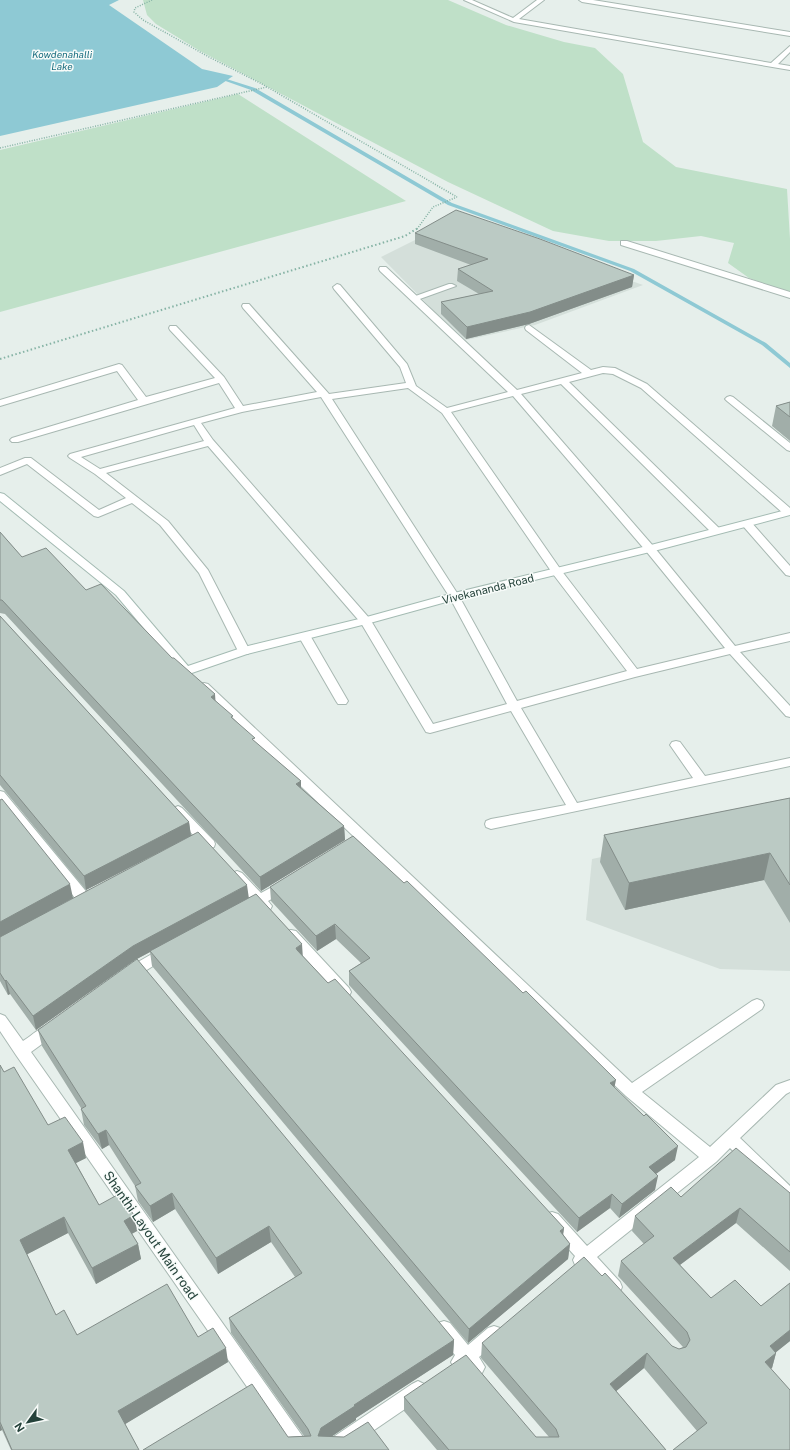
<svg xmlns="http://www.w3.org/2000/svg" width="790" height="1450" font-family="'Public Sans',sans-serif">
<rect width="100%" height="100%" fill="#e6efeb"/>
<path fill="#d4dfda" d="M457,219L643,285L535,325L466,340L436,313L381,257Z
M790,817V971L720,969L586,920L592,859Z"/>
<path fill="#bfe0c8" d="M143,0H448L506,25L564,42L595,48L623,74L643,142L676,167L787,189L790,239V293L749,278L728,263L734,243L701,236L656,241H609L553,231L448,182L200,51L156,24L147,15Z
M238,94L406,201L0,312V150Z"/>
<path fill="#8ec9d4" d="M0,0H119L109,5L202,69L233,76L217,87L0,136Z"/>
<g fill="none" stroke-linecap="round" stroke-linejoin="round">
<path fill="#8ec9d4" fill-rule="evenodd" d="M217,76L255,88L452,203L634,269L766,343L790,363V368L762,345L630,271L448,205L251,90L217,78Z"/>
<defs>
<path id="lane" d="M449,284H452L456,286L417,300H414L410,298Z"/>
<path id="street" d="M464,0H472L513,18L537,0H544L519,19L771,63L790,46V52L778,64L790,66V70L514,22Z
M579,0H593L790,32V36L582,2Z
M621,241H627L790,292V298L621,245Z
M380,267H386L517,390L582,373L526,330L525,328L526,326L529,325L591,370L603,367L615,368L647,384L790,508V515L784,514L641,388L613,374L603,373L569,382L720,529L721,531L720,533H712L561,384L521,394L654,547L735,646L790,633V641L740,652L790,706V717L786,716L730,654L635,677L521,708L577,803L693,778L670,745L672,742L676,741L680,742L705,776L790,758V766L491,829L486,827L485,824L486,821L491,819L566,805L511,711L430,733L426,732L361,623L208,446L106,473L168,521L208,570L250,651L248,654H240L238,651L199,573L160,525L132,503L98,517L94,516L27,464L0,475V468L25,458H31L99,510L126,498L95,474L70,458L68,456L70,454L235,408L219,383L18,442H12L10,440L12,438L138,400L117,371L0,406V400L119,364L122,365L146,397L215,378L170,330L169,328L170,326H176L224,377L243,406L317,392L243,308L242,306L243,304H249L329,394L406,383L400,367L334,289L333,287L337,284L340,285L407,364L416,386L447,408L508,392L380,271L379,269ZM408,388L442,413L553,574L627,671L517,701L459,596L332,399ZM513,396L646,551L725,648L637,669L561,570L451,412ZM321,397L449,596L507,704L433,724L370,619L213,440L201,423L242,412ZM194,425L204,441L100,469L81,457Z
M730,396L733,397L790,443V451L787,450L727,401L725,399L727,397Z
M747,521L751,522L790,566V576L786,575L743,526L742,524Z
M305,633L309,634L311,637L348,701L346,704H338L336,701L299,637L301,634Z
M204,683L208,684L632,1083L752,1001L757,999L762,1001L764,1005L762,1009L642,1092L710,1147L776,1085L790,1080V1092L786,1094L740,1138L790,1186V1203L784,1201L730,1148L716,1162L597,1257L620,1282L622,1287L620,1292L614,1295L608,1292L584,1266L581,1268L575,1265L573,1260L575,1256L546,1224L544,1219L546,1214L552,1212L558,1214L587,1246L699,1157L626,1096L200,690L198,687L200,684Z
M0,791L4,792L89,895L91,899L89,903L84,904L79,903L0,804Z
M178,806L182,808L214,841L215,844L214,847L209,849L204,847L174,814L172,811L174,808Z
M237,871L242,873L261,893L285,880L290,881L292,885L290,889L268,901L272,906L270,910L265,911L258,907L252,909L247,908L245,904L250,899L230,876L232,873Z
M291,930L296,931L349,988L351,992L349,996L344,998L339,996L286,939L284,935L286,931Z
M164,947L169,948L171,952L169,956L134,978L129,980L124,978L122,974L124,970Z
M0,1014L5,1016L23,1041C33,1035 46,1021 57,1025L59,1029L57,1033L31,1052L308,1444L311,1450H291L16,1055L0,1031Z
M444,1321L450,1323L468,1345L488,1328L494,1326L500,1328L503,1334L500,1340L479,1357L485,1367L482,1373L476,1375L470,1373L466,1368L460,1370L454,1368L451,1362L455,1355L438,1335L435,1329L438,1323Z
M418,1381L424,1384L427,1390L424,1396L345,1450H320L323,1444L412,1384Z"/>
<path id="secondary" d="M0,493L4,494L124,591L188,666L244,647L363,618L450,594L647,546L790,509V515L654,551L457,599L370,623L247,654L186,675L182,674L116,595L0,501Z"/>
</defs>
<use href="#lane" stroke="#a8b8b2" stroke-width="2"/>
<use href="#street" stroke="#a8b8b2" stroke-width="2"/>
<use href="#secondary" stroke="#a4bbb3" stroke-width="2"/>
<path stroke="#86b3a5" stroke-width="1.5" stroke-dasharray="1 1.5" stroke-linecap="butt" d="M152,0L135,8L134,12L143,20L209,57L262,84L457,197
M0,148L267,87
M417,229L433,207L457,197"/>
<path stroke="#86b3a5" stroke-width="2" stroke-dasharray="1.5 2.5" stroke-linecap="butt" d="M0,359L405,236L418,228"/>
<use href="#lane" fill="#fff" fill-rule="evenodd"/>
<use href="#street" fill="#fff" fill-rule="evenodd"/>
<use href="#secondary" fill="#fff" fill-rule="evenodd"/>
</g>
<path fill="#a1aea9" d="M415,233L634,275L632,287L529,324L466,339L441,314V302L479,294L457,281L458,269L471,265L415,244Z
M790,402V441L772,426L776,406Z
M0,532L22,557L86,590L172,658L234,719L255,742L301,781V788L344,826L345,840L261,891L5,614L0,613Z
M0,616L189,822L191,836L86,890L0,785Z
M790,798V923L764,880L625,910L600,862L604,835Z
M0,800L73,898L47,912L249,898L328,983L564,1228L563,1234L570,1244L568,1259L468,1343L152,966L150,952L135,960L36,1030L10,994L8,995L0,981Z
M270,887L614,1088L675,1160L656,1174L655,1190L619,1218L610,1208L577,1232L349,985V971L361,963L336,939L317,951L271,901Z
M38,1030L454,1340L453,1355L356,1418V1420L331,1437H288L304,1436L231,1333L229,1318L295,1277L271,1242L218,1274L175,1209L153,1222L138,1201L135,1186L109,1145L102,1149L84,1125L81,1109V1108L42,1046Z
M0,1065L4,1072L48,1125L86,1158L76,1163L99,1205L134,1215L137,1231L132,1234L138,1244L141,1259L96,1284L68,1233L27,1254L56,1315L77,1335L198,1337L228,1362L125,1424L139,1450H11L2,1430L0,1431Z
M790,1193V1271L736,1223L680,1265L711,1298L761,1306L790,1283V1341L776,1352V1353L772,1368L770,1369L790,1390L697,1431L644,1368L616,1391L666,1450H437L404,1411V1397L536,1437H549L481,1358L482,1343L672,1346L679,1349L683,1347L618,1276L621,1261L644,1244L632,1231L635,1216L681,1197Z"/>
<path fill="#838d89" d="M634,275L632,287L529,324L466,339L467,327Z
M215,694L216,708L211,697Z
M301,781V795L296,784Z
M189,822L191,836L86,890L84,876Z
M344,826L345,840L261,891L260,877Z
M770,853L764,880L625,910L629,883Z
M70,884L73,898L0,938V922Z
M247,885L249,899L135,960L36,1030L33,1016L133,946Z
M335,924L336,939L317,951L316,936Z
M302,944L303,959L297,963L296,948Z
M6,980L10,994L8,995L5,981Z
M616,1080L613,1094L610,1083Z
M106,1130L109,1145L102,1149L98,1134Z
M83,1142L86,1158L72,1165L68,1150Z
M678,1146L675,1160L646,1181L649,1167Z
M658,1176L655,1190L619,1218L622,1204Z
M172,1193L175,1209L153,1222L150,1206Z
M612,1194L610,1208L577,1232L579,1218Z
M740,1208L736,1223L669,1273L673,1258Z
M134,1215L137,1231L127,1236L124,1221Z
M64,1217L68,1233L24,1256L20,1240Z
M269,1226L271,1242L218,1274L216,1258Z
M564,1228L562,1243L560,1231Z
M138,1244L141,1259L96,1284L92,1268Z
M570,1244L568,1259L468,1343L469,1329Z
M790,1330V1341L765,1361L770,1346Z
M454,1340L453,1355L356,1418V1420L322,1443L318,1436L321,1428L354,1405Z
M226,1348L228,1362L122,1426L118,1411Z
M647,1353L644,1368L608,1398L610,1384Z
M776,1353L772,1368L760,1377L765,1362Z
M0,1424L2,1430L0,1431Z"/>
<path fill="#bbcac4" stroke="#838d89" d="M456,210L540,239L634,275L530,312L467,327L441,302L493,291L458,269L488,259L415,233Z
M790,402V417L776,406Z
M0,532L22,557L46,548L86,590L101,584L172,658H174L215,694L211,697L233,716L231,717L255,738L252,739L301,781L296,784L344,826L260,877L2,600H0Z
M0,616L189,822L84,876L0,775Z
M790,798V885L770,853L629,883L604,835Z
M2,799L70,884L0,922V800Z
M198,832L247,885L133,946L33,1016L6,980L5,981L0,973V937Z
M353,836L404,883L407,881L523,993L526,991L616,1080L610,1083L644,1116L646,1114L678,1146L649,1167L658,1176L622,1204L612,1194L579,1218L349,971L370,958L335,924L316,936L270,887Z
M256,894L302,944L296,948L297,950L328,983L335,979L564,1228L560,1231L570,1244L469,1329L150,951Z
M137,959L454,1340L354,1405L355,1406L321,1428L318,1436L344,1437L368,1422L389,1450H143L252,1384L288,1437L311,1436L308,1429L229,1318L302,1273L269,1226L216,1258L172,1193L150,1206L135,1186L141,1183L106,1130L98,1134L81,1109L86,1106L38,1030Z
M0,1065L4,1072L14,1067L48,1125L65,1117L83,1142L68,1150L99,1205L119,1194L134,1215L124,1221L138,1244L92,1268L64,1217L20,1240L56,1315L64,1310L77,1335L167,1284L198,1337L213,1328L226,1348L118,1411L139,1450H12L0,1422Z
M736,1148L790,1193V1252L740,1208L673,1258L711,1298L735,1280L761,1306L790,1283V1330L770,1346L776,1353L765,1362L790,1390V1450H673L707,1423L647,1353L610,1384L666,1450H449L404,1397L466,1355L536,1437H559L556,1429L482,1343L584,1257L602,1276L605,1273L672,1346L679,1349L686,1347L690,1340L687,1332L621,1261L654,1236L635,1216L671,1187L681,1197Z"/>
<g text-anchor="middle" stroke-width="3" stroke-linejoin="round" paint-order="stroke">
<g font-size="10" font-style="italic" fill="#1c6f80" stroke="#f7fbf9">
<text x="62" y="58">Kowdenahalli<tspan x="62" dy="12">Lake</tspan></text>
</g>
<g font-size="11" fill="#24423a" stroke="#f7fbf9">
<text transform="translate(488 589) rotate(-14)" y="4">Vivekananda Road</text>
</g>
<g font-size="13" fill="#24423a" stroke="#f7fbf9">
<text transform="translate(151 1235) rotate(55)" y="5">Shanthi Layout Main road</text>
</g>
</g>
<g transform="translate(28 1422) rotate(237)" stroke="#f7fbf9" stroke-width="3" paint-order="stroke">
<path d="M0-3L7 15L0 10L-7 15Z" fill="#24423a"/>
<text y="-6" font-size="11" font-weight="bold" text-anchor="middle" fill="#24423a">N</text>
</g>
</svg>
